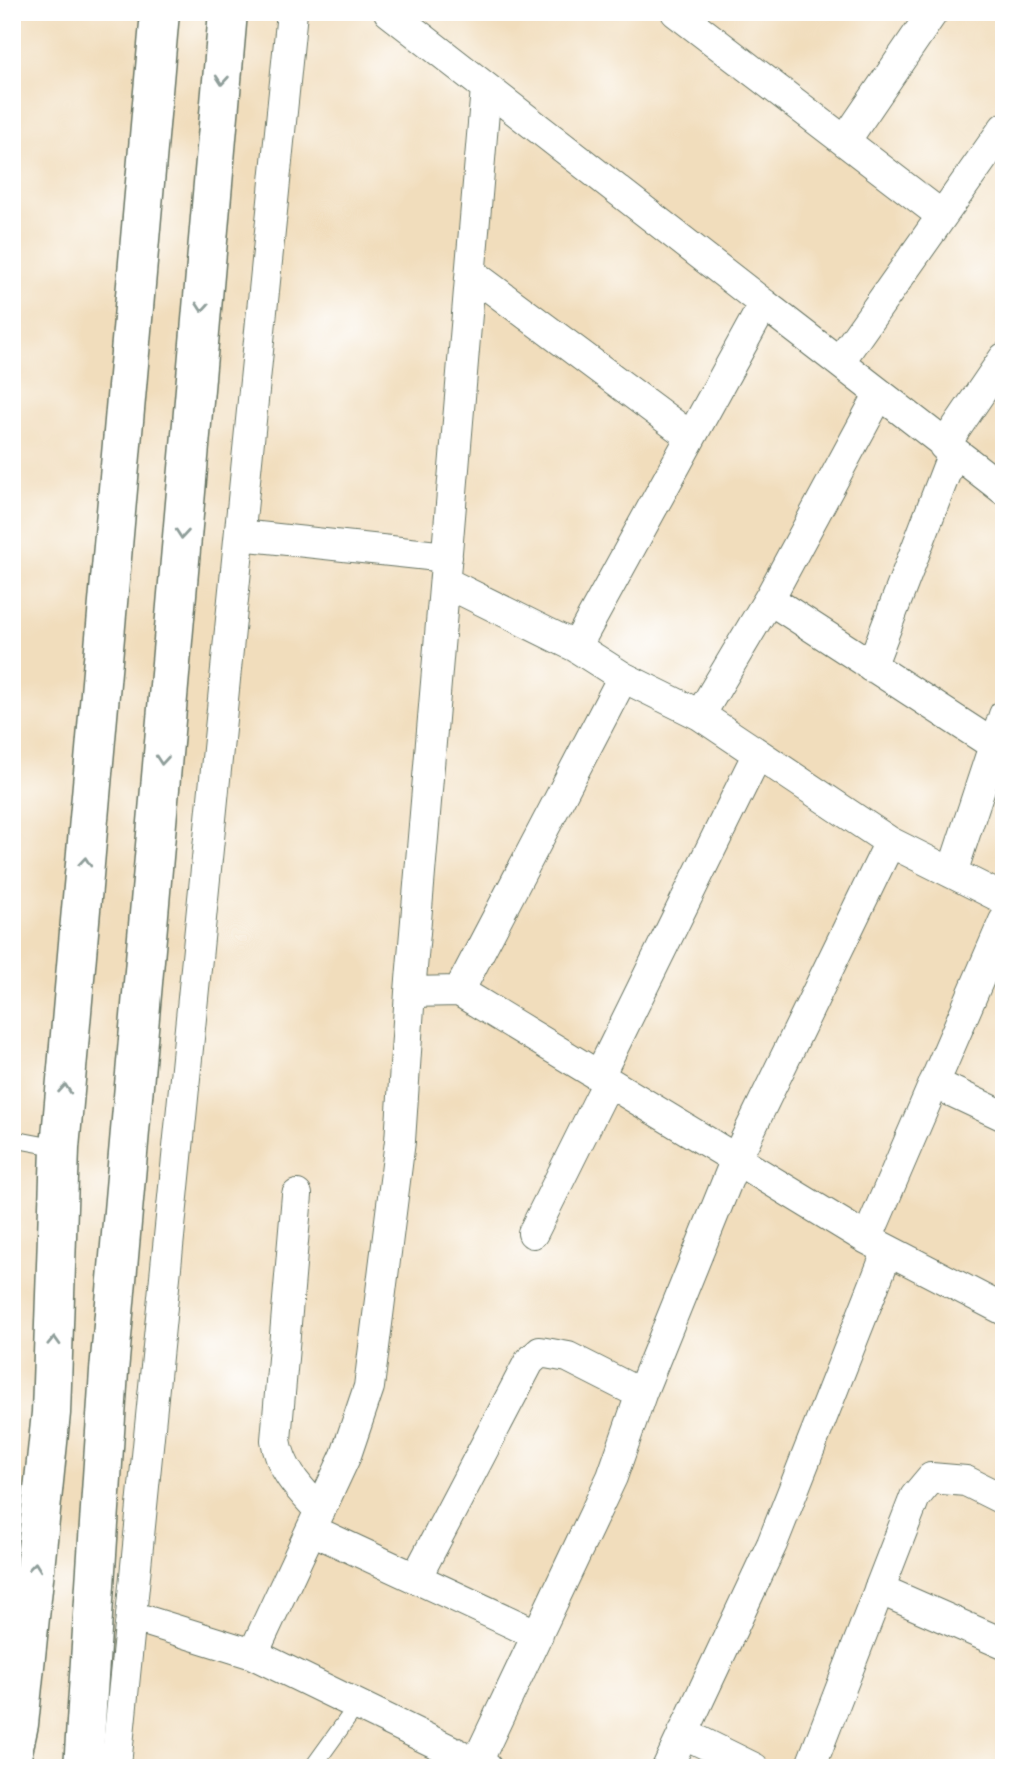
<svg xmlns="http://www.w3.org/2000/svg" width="1016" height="1780" font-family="'Gentium Book Plus',serif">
<rect width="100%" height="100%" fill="#fff"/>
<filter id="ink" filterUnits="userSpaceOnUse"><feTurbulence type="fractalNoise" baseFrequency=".0143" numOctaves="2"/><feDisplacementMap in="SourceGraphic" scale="14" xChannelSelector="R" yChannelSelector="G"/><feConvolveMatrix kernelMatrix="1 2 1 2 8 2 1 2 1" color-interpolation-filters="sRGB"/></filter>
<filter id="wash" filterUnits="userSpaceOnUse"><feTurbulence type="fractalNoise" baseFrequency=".00686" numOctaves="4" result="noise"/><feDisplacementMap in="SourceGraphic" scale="28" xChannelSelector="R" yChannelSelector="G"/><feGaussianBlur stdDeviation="1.57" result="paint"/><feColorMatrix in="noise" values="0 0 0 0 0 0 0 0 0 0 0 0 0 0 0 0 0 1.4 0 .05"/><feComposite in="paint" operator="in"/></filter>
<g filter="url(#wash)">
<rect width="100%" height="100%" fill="#f1ddbc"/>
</g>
<g filter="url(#ink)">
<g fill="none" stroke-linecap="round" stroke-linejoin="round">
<defs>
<path id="service" d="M12,1139L60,1148
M312,1768L358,1704"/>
<path id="minor" d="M389,12L764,304
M676,12L941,215
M845,141L933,12
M471,273L691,437
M839,362L1004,490
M944,446L1004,358
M240,535L447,557
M445,582L576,647
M769,599L994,745
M871,667L953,453
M623,677L700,715L890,842L1004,899
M700,715L769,599L879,395
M952,873L1004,715
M459,991L867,1239L1004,1310
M410,992L486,88
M599,1076L757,755
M934,1083L1004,1116
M297,1195L276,1440C281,1471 300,1489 320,1511
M533,1233L608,1082
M867,1239L1004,921
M312,1530L538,1635
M416,1578L529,1362L540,1352L568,1357L641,1394
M879,1589L1004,1644
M131,1616L253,1654
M683,1733L754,1768
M477,1762L612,1477L641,1394L736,1159L890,842
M116,1765L292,12
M487,1768L253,1654L346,1455L369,1387L400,1141L410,992L459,991L623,677L576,647L764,304L839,362L1004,128
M667,1768L772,1544L888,1250
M810,1768L915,1497L931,1478L966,1481L1004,1500"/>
<path id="tertiary" d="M12,1756L19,1724L51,1413L60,1148L160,12
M83,1768L109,1371L228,12"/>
</defs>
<use href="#service" stroke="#687564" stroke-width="18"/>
<use href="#minor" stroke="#687564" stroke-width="32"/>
<use href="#tertiary" stroke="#687564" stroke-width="41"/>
<use href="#service" stroke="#fff" stroke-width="16"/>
<use href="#minor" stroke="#fff" stroke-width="30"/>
<use href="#tertiary" stroke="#fff" stroke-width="38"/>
</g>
<defs><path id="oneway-chevron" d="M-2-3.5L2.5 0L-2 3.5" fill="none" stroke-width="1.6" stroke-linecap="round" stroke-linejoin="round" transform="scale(1.75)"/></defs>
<g stroke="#8f9e9a">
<use href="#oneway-chevron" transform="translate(222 80) rotate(95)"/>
<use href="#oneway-chevron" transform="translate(202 307) rotate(95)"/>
<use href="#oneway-chevron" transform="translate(182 534) rotate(95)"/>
<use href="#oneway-chevron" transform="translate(162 760) rotate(95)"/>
<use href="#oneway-chevron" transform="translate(85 862) rotate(-85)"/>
<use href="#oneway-chevron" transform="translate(65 1089) rotate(-85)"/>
<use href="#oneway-chevron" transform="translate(54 1341) rotate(-88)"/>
<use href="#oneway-chevron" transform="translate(35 1567) rotate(-84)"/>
</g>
</g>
<rect width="1016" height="1780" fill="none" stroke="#fff" stroke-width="42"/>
</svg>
